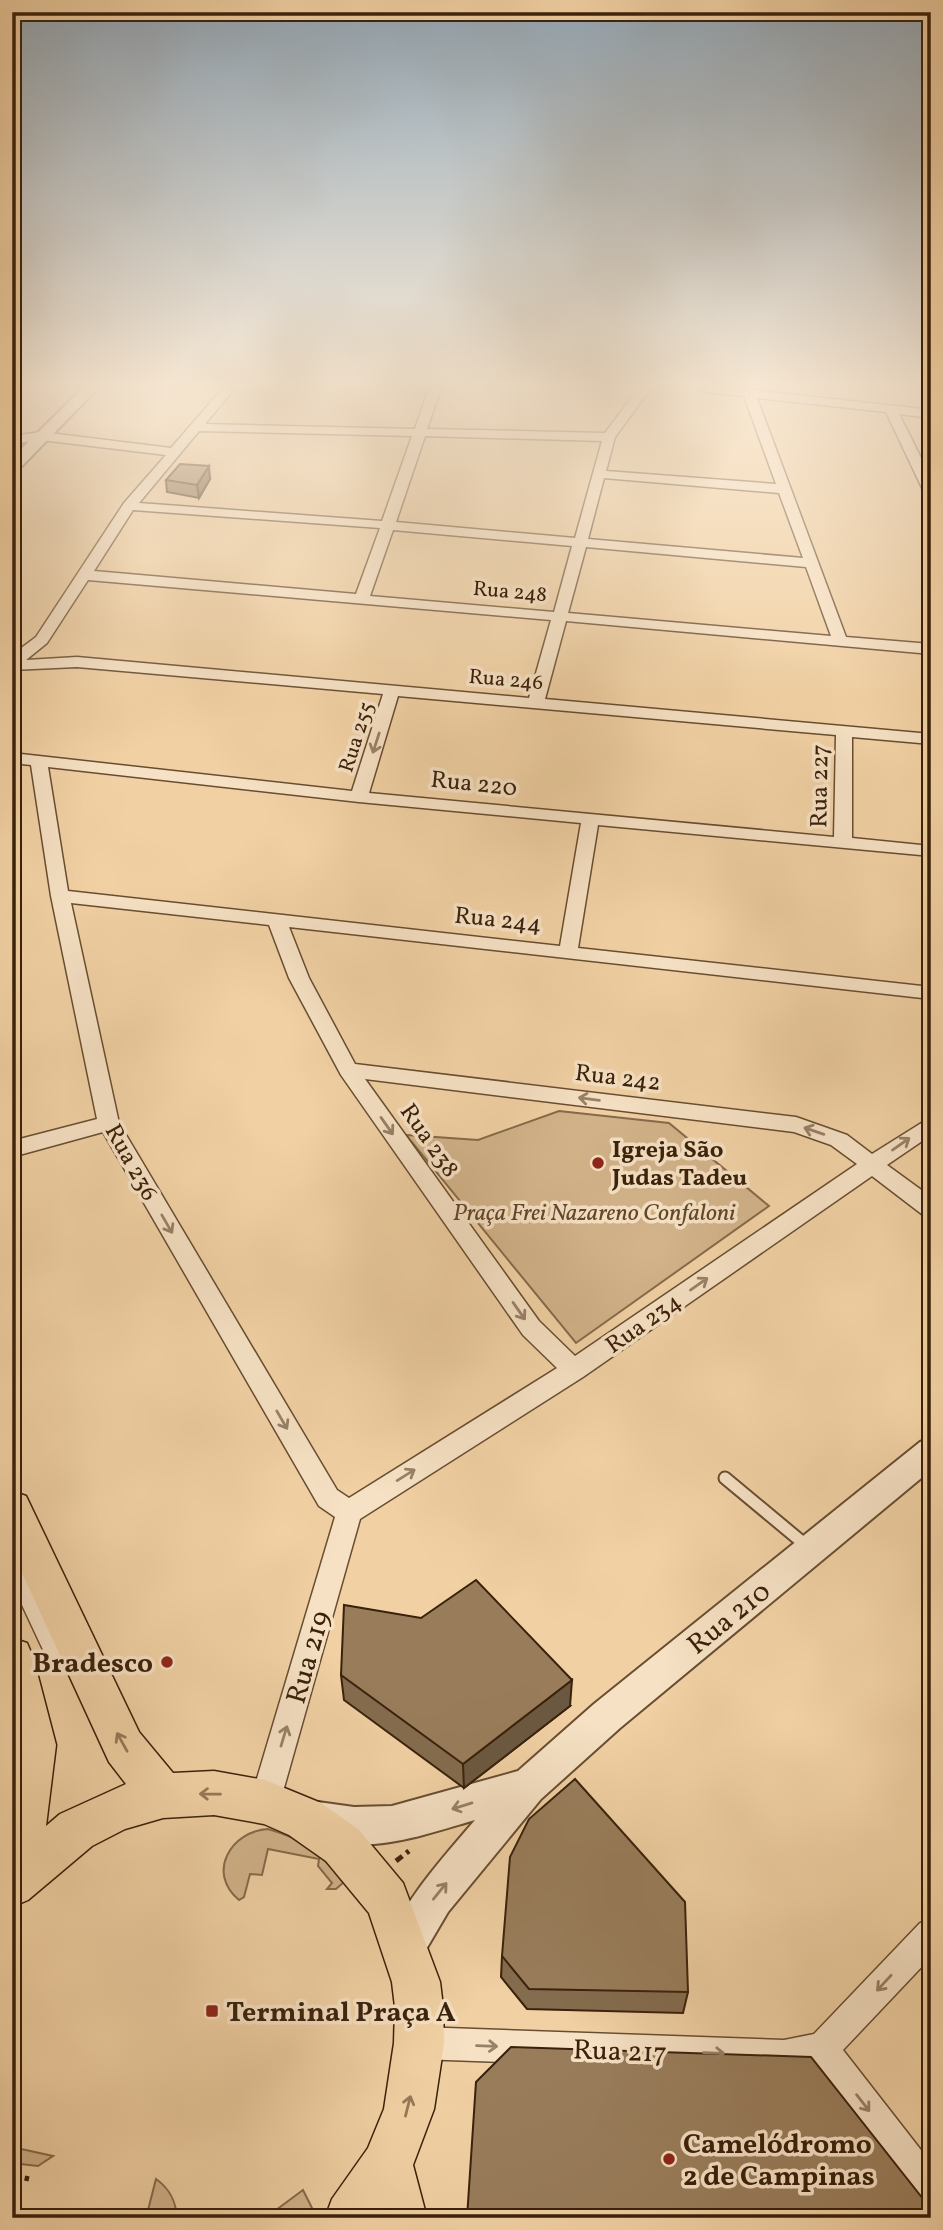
<svg xmlns="http://www.w3.org/2000/svg" width="943" height="2230" font-family="Vollkorn,serif">
<rect width="100%" height="100%" fill="#f1d1a4"/>
<filter id="stains"><feTurbulence type="fractalNoise" baseFrequency=".00286" numOctaves="4"/><feColorMatrix values="0 0 0 0 .2 0 0 0 0 .09 0 0 0 0 .02 0 0 0 .5 -.17"/></filter>
<radialGradient id="worn" r=".72"><stop offset=".6" stop-color="#630" stop-opacity="0"/><stop offset="1" stop-color="#630" stop-opacity=".3"/></radialGradient>
<path fill="#d2b38a" stroke="#866a4a" stroke-width="2" d="M559,1111L669,1123L769,1206L576,1343L406,1135L478,1140Z
M268,1829C309,1841 318,1851 344,1882L336,1889H327L332,1883L318,1866L319,1859L268,1849L262,1875L250,1874L244,1897L239,1900C206,1873 231,1831 268,1829Z
M12,2147L53,2156L38,2166L12,2163Z
M156,2179C170,2189 176,2201 177,2218H146Z
M303,2190L317,2218H280L276,2210Z"/>
<g fill="none" stroke-linecap="round" stroke-linejoin="round">
<defs>
<path id="service-far1" d="M725,1478L808,1547
M12,1565L14,1569"/>
<path id="service" d="M13,1568L58,1664"/>
<path id="minor" d="M223,388H235L205,424L415,429L429,388H441L427,429L605,433L639,388H651L615,437L606,471L776,484L744,396L704,392L698,388H735L931,410V418L899,414L931,478V496L924,492L886,412L757,398L846,637L931,644V654L566,621L545,699L931,734V744L852,737V838L931,846V856L598,825L578,948L931,987V999L289,927L309,978L355,1064L796,1117L847,1135L872,1154L931,1117V1135L887,1165L931,1197V1217L923,1215L872,1176L583,1377L360,1519L280,1802L275,1812L265,1817L255,1812L250,1802L335,1517L319,1506L103,1132L12,1157V1141L97,1119L51,896L31,765L12,763V753L352,791L383,694L77,667L12,670V655L36,637L124,503L166,455L41,440L12,444V436L41,432L171,448ZM199,431L412,436L382,521L139,503ZM425,436L602,441L575,538L396,522ZM604,478L779,493L803,558L588,539ZM133,510L380,528L356,594L94,571ZM393,530L572,546L554,612L370,596ZM586,547L806,567L831,636L568,613ZM88,580L551,620L529,698L77,657L26,660L47,643ZM398,696L836,735L834,837L369,793ZM48,767L359,802L581,823L560,946L68,891ZM71,903L269,925L289,978L341,1075L523,1335L557,1368L349,1498L337,1490L119,1123ZM365,1079L794,1132L831,1145L857,1164L575,1356L539,1321Z
M931,1918V1957L843,2050L931,2163V2208L919,2203L815,2067L784,2072L419,2059L407,2055L403,2043L407,2031L419,2027L784,2040L814,2034L920,1923Z"/>
<path id="tertiary" d="M83,388H98L18,470L12,472V458Z
M931,1438V1470L620,1728L541,1799L448,1912L418,1963L404,1969L390,1963L384,1949C405,1899 441,1860 475,1820C420,1836 362,1858 305,1834L299,1821L305,1808L318,1802L354,1807L392,1806L518,1771L594,1704L920,1442Z"/>
<path id="primary" d="M12,1491L26,1496L139,1732L173,1773L214,1771L265,1780L321,1803L358,1829L403,1883L440,1982L443,2007L444,2043L434,2109L413,2165L427,2218H325L332,2199L368,2148L384,2109L394,2043L395,2007L392,1982L369,1913L326,1861L289,1835L264,1824L214,1815L163,1818L125,1829L92,1846L28,1900L12,1907V1638L27,1643L33,1657L56,1745L46,1826L60,1814L126,1784L109,1762L12,1551Z"/>
</defs>
<use href="#service-far1" stroke="#684d31" stroke-width="15"/>
<use href="#service" stroke="#684d31" stroke-width="18"/>
<use href="#minor" stroke="#684d31" stroke-width="3"/>
<use href="#tertiary" stroke="#684d31" stroke-width="4"/>
<use href="#primary" stroke="#3a210b" stroke-width="3"/>
<path stroke="#3a210b" stroke-width="5" stroke-dasharray="8 5" stroke-linecap="butt" d="M396,1861L409,1851
M12,2175L29,2179"/>
<use href="#service-far1" stroke="#f6e1c4" stroke-width="11"/>
<use href="#service" stroke="#f6e1c4" stroke-width="15"/>
<use href="#minor" fill="#f6e1c4" fill-rule="evenodd"/>
<use href="#tertiary" fill="#f6e1c4" fill-rule="evenodd"/>
<use href="#primary" fill="#f1d1a4" fill-rule="evenodd"/>
</g>
<path fill="#846c4e" stroke="#3a210b" stroke-width="2" d="M210,479L199,498L167,492L166,480Z
M341,1675L570,1706L464,1788L344,1700Z
M502,1956L688,1992L683,2013L527,2009L501,1977Z"/>
<path fill="#6b5840" stroke="#3a210b" stroke-width="2" d="M209,466L210,479L199,498L197,485Z
M572,1680L570,1706L464,1788L463,1764Z"/>
<path fill="#997d5b" stroke="#3a210b" stroke-width="2" d="M180,464L209,466L197,485L166,480Z
M476,1580L572,1680L463,1764L341,1675L344,1605L421,1618Z
M575,1779L685,1902L688,1992L529,1989L502,1956L510,1857L529,1819Z
M511,2047L811,2057L931,2209V2218H467L476,2082Z"/>
<defs><path id="oneway-shaft" d="M-6 0H5M1.5-3L5.5 0L1.5 3" fill="none" stroke-width="1.6" stroke-linecap="round" stroke-linejoin="round" transform="scale(1.75)"/></defs>
<g stroke="#988168">
<use href="#oneway-shaft" transform="translate(376 743) rotate(108)"/>
<use href="#oneway-shaft" transform="translate(589 1099) rotate(-173)"/>
<use href="#oneway-shaft" transform="translate(387 1126) rotate(55)"/>
<use href="#oneway-shaft" transform="translate(814 1131) rotate(-161)"/>
<use href="#oneway-shaft" transform="translate(901 1144) rotate(-35)"/>
<use href="#oneway-shaft" transform="translate(167 1224) rotate(60)"/>
<use href="#oneway-shaft" transform="translate(699 1284) rotate(-35)"/>
<use href="#oneway-shaft" transform="translate(519 1311) rotate(55)"/>
<use href="#oneway-shaft" transform="translate(282 1420) rotate(60)"/>
<use href="#oneway-shaft" transform="translate(406 1475) rotate(-32)"/>
<use href="#oneway-shaft" transform="translate(284 1736) rotate(-73)"/>
<use href="#oneway-shaft" transform="translate(462 1806) rotate(163)"/>
<use href="#oneway-shaft" transform="translate(440 1891) rotate(-51)"/>
<use href="#oneway-shaft" transform="translate(884 1983) rotate(133)"/>
<use href="#oneway-shaft" transform="translate(487 2046) rotate(2)"/>
<use href="#oneway-shaft" transform="translate(714 2053) rotate(2)"/>
<use href="#oneway-shaft" transform="translate(863 2103) rotate(52)"/>
</g>
<g stroke="#967958">
<use href="#oneway-shaft" transform="translate(122 1742) rotate(-119)"/>
<use href="#oneway-shaft" transform="translate(210 1794) rotate(-179)"/>
<use href="#oneway-shaft" transform="translate(408 2106) rotate(-76)"/>
</g>
<linearGradient id="sky" x2="0" y2="1"><stop stop-color="#93a8b8"/><stop offset="0.55" stop-color="#f9ead6"/><stop offset="1" stop-color="#f9ead6" stop-opacity="0"/></linearGradient>
<rect width="943" height="700" fill="url(#sky)"/>
<g fill="#8f2418" stroke="#f6e1c4" stroke-width="2.5">
<circle cx="598" cy="1163" r="7"/>
<circle cx="167" cy="1662" r="7"/>
<rect x="205" y="2004" width="14" height="14" rx="3.5"/>
<circle cx="669" cy="2159" r="7"/>
</g>
<g text-anchor="middle" stroke-width="7" stroke-linejoin="round" paint-order="stroke">
<g font-size="21" fill="#3a210b" stroke="#f6e1c4">
<text transform="translate(510 591) rotate(5)" y="7">Rua 248</text>
<text transform="translate(506 679) rotate(5)" y="7">Rua 246</text>
<text transform="translate(356 737) rotate(-72)" y="7">Rua 255</text>
</g>
<g font-size="24" fill="#3a210b" stroke="#f6e1c4">
<text transform="translate(474 783) rotate(6)" y="8">Rua 220</text>
<text transform="translate(819 786) rotate(-89)" y="8">Rua 227</text>
<text transform="translate(498 919) rotate(6)" y="8">Rua 244</text>
<text transform="translate(618 1077) rotate(7)" y="8">Rua 242</text>
<text transform="translate(430 1140) rotate(55)" y="8">Rua 238</text>
<text transform="translate(132 1162) rotate(61)" y="8">Rua 236</text>
<text transform="translate(643 1323) rotate(-35)" y="8">Rua 234</text>
</g>
<g font-size="24" font-weight="bold" fill="#3a210b" stroke="#f6e1c4" text-anchor="start">
<text x="612" y="1157">Igreja São<tspan x="612" dy="28">Judas Tadeu</tspan></text>
</g>
<g font-size="24" font-style="italic" fill="#60462b" stroke="#f6e1c4">
<text x="594" y="1220">Praça Frei Nazareno Confaloni</text>
</g>
<g font-size="28" fill="#3a210b" stroke="#f6e1c4">
<text transform="translate(728 1617) rotate(-39)" y="10">Rua 210</text>
<text transform="translate(307 1657) rotate(-74)" y="10">Rua 219</text>
<text transform="translate(620 2050) rotate(2)" y="10">Rua 217</text>
</g>
<g font-size="28" font-weight="bold" fill="#3a210b" stroke="#f6e1c4" text-anchor="start">
<text x="153" y="1672" text-anchor="end">Bradesco</text>
<text x="226" y="2021">Terminal Praça A</text>
<text x="683" y="2153">Camelódromo<tspan x="683" dy="32">2 de Campinas</tspan></text>
</g>
</g>
<rect width="943" height="2230" fill="none" stroke="#f1d1a4" stroke-width="42"/>
<rect x="14" y="14" width="915" height="2202" fill="none" stroke="#3a210b" stroke-width="3.5"/>
<rect x="21" y="21" width="901" height="2188" fill="none" stroke="#3a210b" stroke-width="2"/>
<rect width="100%" height="100%" filter="url(#stains)"/>
<rect width="100%" height="100%" fill="url(#worn)"/>
</svg>
